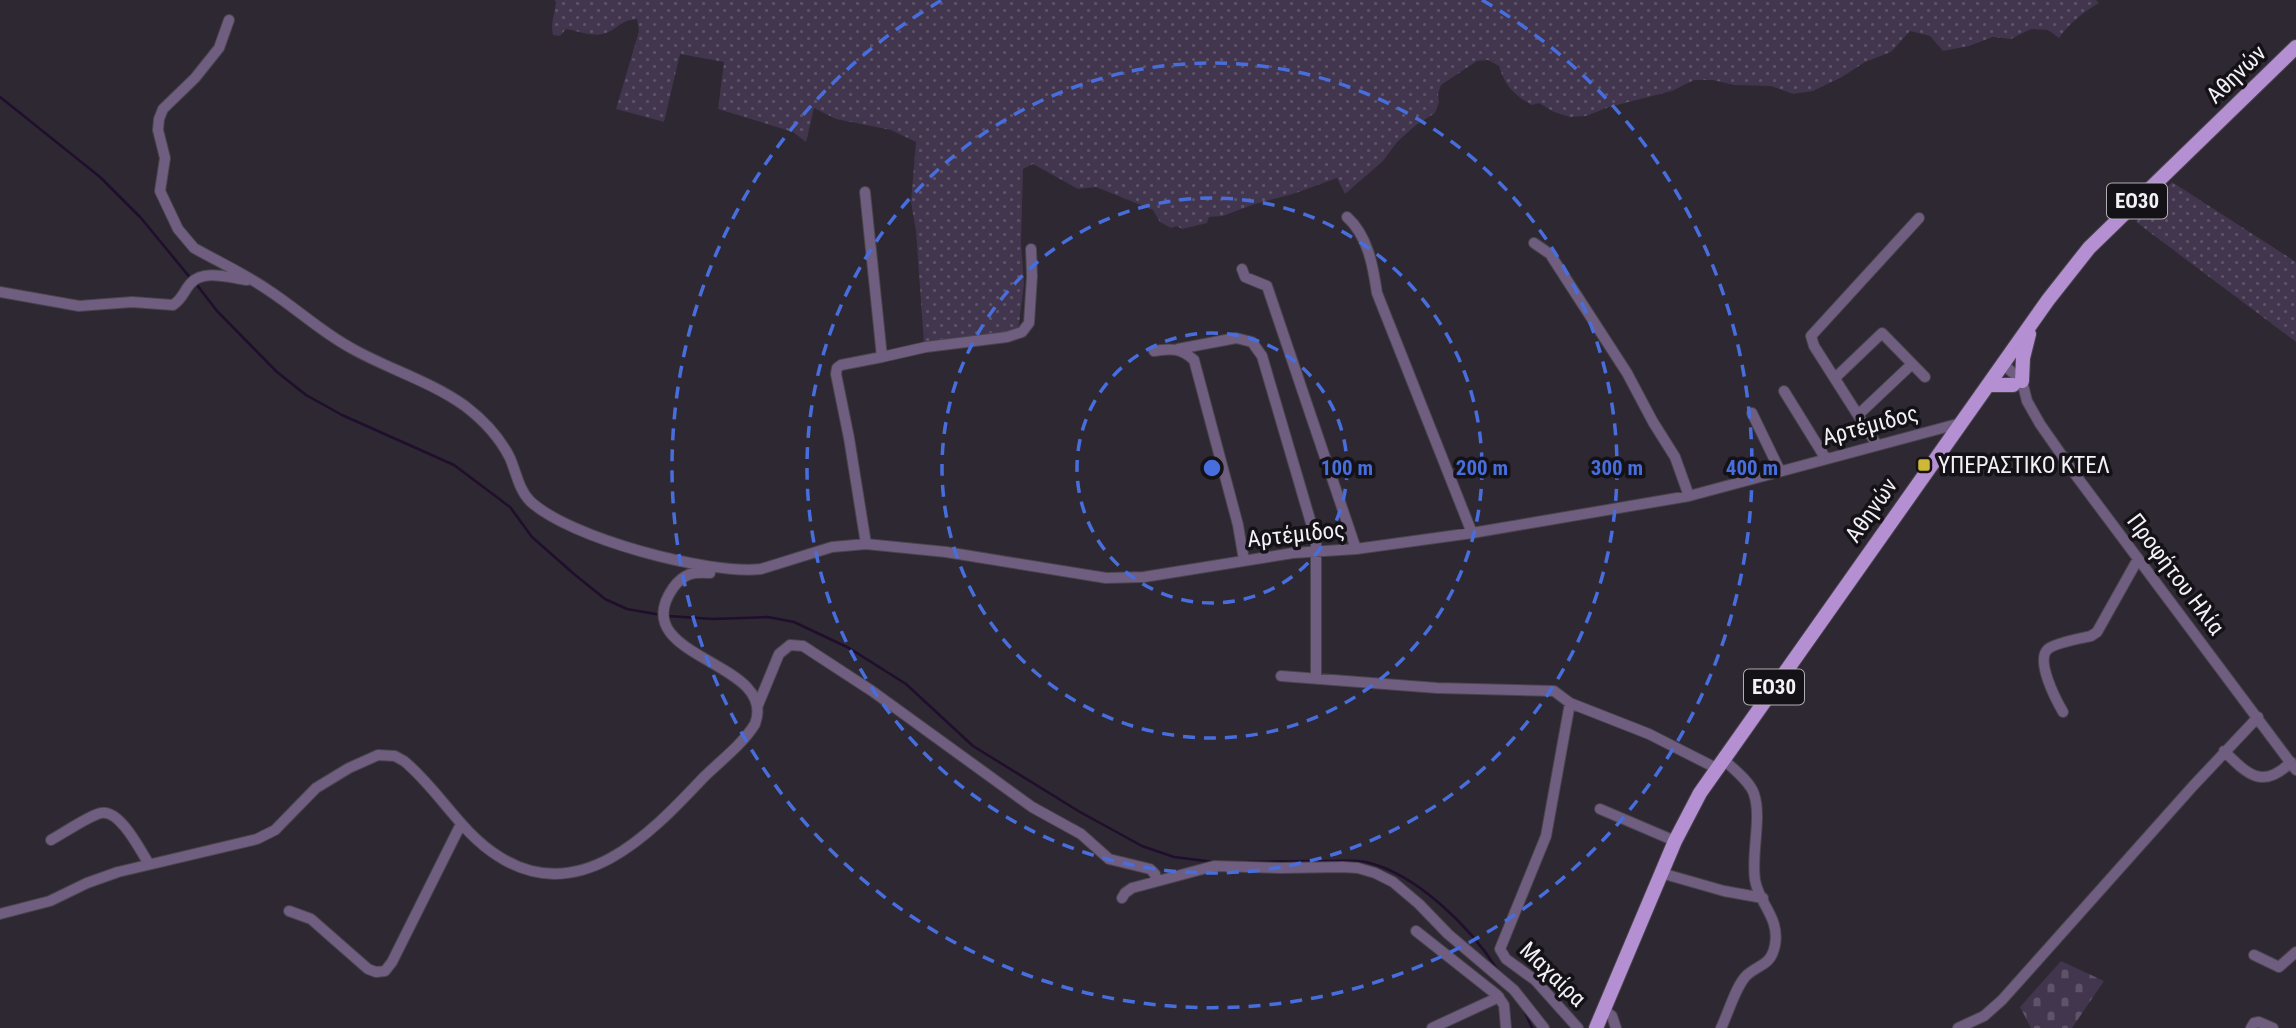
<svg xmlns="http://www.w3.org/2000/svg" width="2296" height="1028" font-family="'Roboto Condensed',sans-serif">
<defs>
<pattern id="grass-dots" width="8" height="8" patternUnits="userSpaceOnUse" patternTransform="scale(1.75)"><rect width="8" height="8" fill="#42354e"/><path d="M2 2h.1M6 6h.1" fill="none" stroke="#5e5368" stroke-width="1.8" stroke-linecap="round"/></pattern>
<pattern id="cemetery-stones" width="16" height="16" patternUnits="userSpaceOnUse" patternTransform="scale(1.75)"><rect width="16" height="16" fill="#42354e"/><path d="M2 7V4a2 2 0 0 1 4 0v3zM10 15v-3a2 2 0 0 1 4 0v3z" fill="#5e5368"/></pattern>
</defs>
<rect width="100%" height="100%" fill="#2d2831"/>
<path fill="url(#grass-dots)" d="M554,0H2096L2099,3C2082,13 2070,23 2059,38L2048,30L2031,29L2011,39L1993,37L1969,46L1943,51L1930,36L1910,31L1891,52L1865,62L1842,77L1813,91L1793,94L1771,86L1734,85L1713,80H1694L1672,91L1609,107L1586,116L1570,117L1554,112L1539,103L1532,105C1514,95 1505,86 1499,66L1488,60L1477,61L1441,85L1438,94L1439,102L1435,113L1416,125L1397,142L1383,161L1345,194L1337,178L1293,194L1255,204L1223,216L1209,217L1207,223L1182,229L1177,226L1171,228L1160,222L1153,210L1096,187L1078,189L1033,164L1023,169L1021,243L1024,284L1018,332L924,344L916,231L911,202L916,142L891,130L836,119L814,108L806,142L793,132L718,109L724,62L680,54L664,122L616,109L639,31L637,19C619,21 619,28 606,33C593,38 579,31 566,29L560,36L553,35C550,24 555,13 556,2Z
M2172,182L2296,262V342L2136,222Z"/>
<path fill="url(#cemetery-stones)" d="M2061,961L2104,981L2072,1028H2031L2020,1007Z"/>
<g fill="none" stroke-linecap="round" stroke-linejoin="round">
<path stroke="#200e2d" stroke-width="2.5" d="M0,97L100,177L141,218L192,280
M197,285L217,311L277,372L306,395L342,415L454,465L510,507L532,537L574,574L605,599L627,609L661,615
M668,616L713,619L768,617L794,622L849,648L906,684L973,746L1080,812L1142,846L1174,857L1214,862
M1248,862C1277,861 1306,861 1334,861C1345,861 1356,860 1366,862C1417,874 1470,927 1497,969
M1524,1010L1532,1028"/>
<defs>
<path id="minor" d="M229,20L219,48L195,78L163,109L159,119L158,130L165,158L160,191L178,229L194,248C219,262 245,274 268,290C296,308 321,332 351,348C388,369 430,381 465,406C482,419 500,438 510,458C516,472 519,490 530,501C569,538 708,575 761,569L832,547L866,544L946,552L1106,578L1144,577L1293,553L1356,549L1472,533L1689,496L1961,423
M865,192L882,357L841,365L837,368L836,374L849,438L866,544
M1347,217C1368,236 1373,266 1377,293L1472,533
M1534,243L1550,254L1627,373L1653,422L1675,457L1689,496
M1242,269L1245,277L1267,286L1356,549
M0,292L79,306L132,302L173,305C183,299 184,290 191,283C204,269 230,278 247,280
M1178,349L1236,338L1252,342L1262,356L1316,540V679
M1154,351C1170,348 1181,348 1194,360L1238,525L1244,560
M882,357L926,347L1007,337L1022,332L1029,323L1032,276L1031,249
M2003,364L2022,381L2027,401L2040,424L2077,477L2296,770
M1835,378L1882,333L1925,377
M1784,391L1826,459
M1752,413L1780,471
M1858,415L1912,364
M1877,445L1814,346L1811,336L1919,218
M1281,676L1437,688L1554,691L1570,703L1649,734L1716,768
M1570,703L1546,836L1500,949L1506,959L1535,980L1578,1028
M758,705L779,654L790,645L803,646L872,691L1032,807L1081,834L1109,859L1150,869L1155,874L1156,881
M2063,712C2056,700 2035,660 2048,649C2054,643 2082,638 2091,636L2097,632L2138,559
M2224,751C2248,775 2263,790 2291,762
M1600,809L1675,841
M51,840C62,834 90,815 101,813C120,809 140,850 149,864
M1661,873L1724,891L1763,898
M1122,898L1125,893L1132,888L1214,866L1281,868L1343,867L1358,868L1375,873L1393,882L1419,904L1448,934L1514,990L1544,1028
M289,911L311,919L368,969L376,972L385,971L392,962L461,824
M0,914L50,901L87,883L118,872L257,839L275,830L316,788L349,768L378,755L395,756L404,761C439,790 460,832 498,856C580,909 651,833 703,778C720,761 742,745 755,724C779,660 624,659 673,588C684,573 693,572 710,573
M1416,931L1497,995L1504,1005L1506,1028
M2254,955L2279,967L2296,952
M1604,1010L1612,1016L1616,1028
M1432,1028L1499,997
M1721,1028C1728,1014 1736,985 1747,975C1759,964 1771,966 1775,945C1780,917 1759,904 1755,880C1751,854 1762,817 1754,794C1750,781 1732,768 1723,759
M1958,1028L1984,1016L2002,1000L2193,786L2258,717
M2251,1028L2254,1023L2259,1022L2273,1028"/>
<path id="major" d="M2022,381L2023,358L2029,334
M1988,385H2013
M1596,1028L1675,841L1700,793L2048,300L2089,248L2296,47"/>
</defs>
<use href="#minor" stroke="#49444d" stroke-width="12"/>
<use href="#major" stroke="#49444d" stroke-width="16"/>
<use href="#minor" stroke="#6f5e7f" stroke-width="10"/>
<use href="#major" stroke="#b490d3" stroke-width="14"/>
</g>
<g fill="none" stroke="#486ede" stroke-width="3.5" stroke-dasharray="12 9">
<circle cx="1212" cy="468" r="135"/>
<circle cx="1212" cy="468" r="270"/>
<circle cx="1212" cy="468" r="405"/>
<path d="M1482 0A540 540 0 1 1 942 0"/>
</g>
<rect fill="#cfb837" stroke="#141216" stroke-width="2.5" x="1917" y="458" width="14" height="14" rx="3.5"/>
<g text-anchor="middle" stroke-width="7" stroke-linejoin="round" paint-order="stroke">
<g fill="#141216" stroke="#b0adb3" stroke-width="2">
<rect x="2107" y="183.5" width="60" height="35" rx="5"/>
<rect x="1744" y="669.5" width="60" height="35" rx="5"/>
</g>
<g font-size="21" font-weight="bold" fill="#f3f0f6">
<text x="2137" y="208">ΕΟ30</text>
<text x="1774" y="694">ΕΟ30</text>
</g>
<g font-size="23" fill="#f3f0f6" stroke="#141216">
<text transform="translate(2236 74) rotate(-44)" y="8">Αθηνών</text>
<text transform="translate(1870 425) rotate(-15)" y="8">Αρτέμιδος</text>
<text transform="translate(1871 510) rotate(-55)" y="8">Αθηνών</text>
<text transform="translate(1296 534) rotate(-6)" y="8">Αρτέμιδος</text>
<text transform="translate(2176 574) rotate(53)" y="8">Προφήτου Ηλία</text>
<text transform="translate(1553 974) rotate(44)" y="8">Μαχαίρα</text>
</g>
<g font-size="23" fill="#f3f0f6" stroke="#141216" text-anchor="start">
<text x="1938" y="473">ΥΠΕΡΑΣΤΙΚΟ ΚΤΕΛ</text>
</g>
</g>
<circle cx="1212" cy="468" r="10" fill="#486ede" stroke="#141216" stroke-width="3.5"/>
<g font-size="21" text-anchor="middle" font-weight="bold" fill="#486ede" stroke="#141216" stroke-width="7" stroke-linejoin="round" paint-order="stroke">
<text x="1347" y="475">100 m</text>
<text x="1482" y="475">200 m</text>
<text x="1617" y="475">300 m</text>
<text x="1752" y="475">400 m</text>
</g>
</svg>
